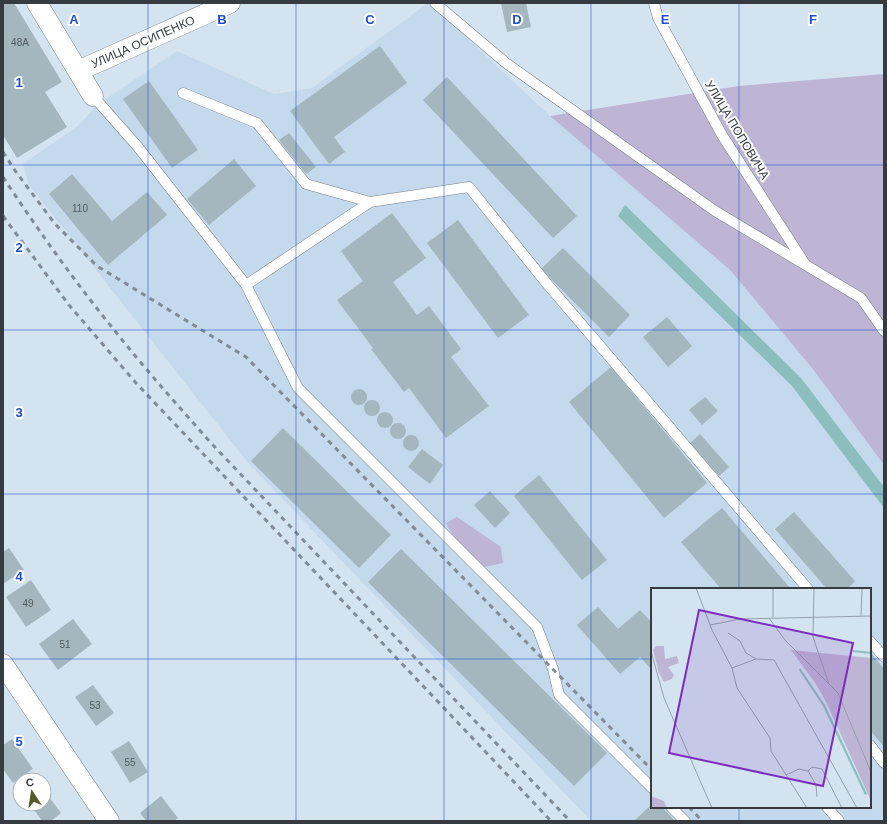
<svg xmlns="http://www.w3.org/2000/svg" width="887" height="824" font-family="Arial,sans-serif">
<rect width="100%" height="100%" fill="#d4e3f0"/>
<path fill="#c4d9eb" fill-rule="evenodd" d="M428,3H430L550,116L730,270L812,368L884,465V821H591L249,464L29,185L23,164L79,125L97,105L177,51L274,94L312,88ZM652,589H870V807H652Z"/>
<path fill="#beb5d5" d="M884,74V465L812,368L730,270L550,116L739,86Z
M457,517L501,547L503,563L484,567L453,536L446,523Z"/>
<path fill="#8bbebd" d="M625,205L801,378L884,487V508L792,386L618,216Z"/>
<path fill="#a4b7be" d="M3,3H14L62,82L45,92L67,127L17,158L3,135Z
M501,3H526L531,27L507,32Z
M380,46L407,83L334,137L345,152L329,164L290,111Z
M447,77L577,216L553,238L423,100Z
M149,81L198,150L172,168L123,99Z
M289,133L316,167L306,174L279,140Z
M234,159L256,186L209,225L187,199Z
M72,174L112,221L147,192L167,215L108,265L49,194Z
M392,213L426,258L393,282L417,315L429,306L461,349L451,357L489,406L446,438L409,388L404,392L371,349L373,348L337,300L363,281L341,251Z
M458,220L529,315L498,338L427,243Z
M563,248L630,315L609,337L541,269Z
M667,317L692,346L668,367L643,337Z
M611,367L707,483L664,518L569,402Z
M351 397a8 8 0 1 1 16 0a8 8 0 1 1-16 0Z
M705,397L718,411L702,425L689,410Z
M364 408a8 8 0 1 1 16 0a8 8 0 1 1-16 0Z
M377 420a8 8 0 1 1 16 0a8 8 0 1 1-16 0Z
M390 431a8 8 0 1 1 16 0a8 8 0 1 1-16 0Z
M283,428L391,535L359,568L251,461Z
M700,434L729,467L719,476L690,443Z
M403 443a8 8 0 1 1 16 0a8 8 0 1 1-16 0Z
M422,449L443,465L430,484L408,467Z
M539,475L607,560L582,580L514,496Z
M490,491L510,513L495,528L474,505Z
M722,508L791,589H721L681,542Z
M794,512L855,581L847,589H827L775,529Z
M9,548L24,570L3,584V552Z
M401,549L607,753L574,786L368,582Z
M31,580L51,610L26,627L6,597Z
M598,607L618,629L640,610L652,623V670L640,657L620,674L577,625Z
M73,619L92,644L58,670L39,644Z
M870,652L884,669V747L870,730Z
M93,685L114,713L96,726L75,697Z
M12,739L33,769L13,783L3,769V745Z
M129,741L148,772L130,783L111,752Z
M44,790L61,813L51,821H42L30,804H44Z
M161,796L178,818L174,821H146L140,813Z
M652,804V807H662L675,821H634Z"/>
<g fill="none" stroke-linecap="round" stroke-linejoin="round">
<defs>
<path id="service" d="M435,3L506,63L715,211L861,298L884,331
M654,3L658,18L722,135L805,264
M183,93L257,123L306,184L370,202
M93,96L138,147L246,285L298,388L537,627L553,669L559,695L652,788
M246,285L370,202L469,187L548,285L808,589
M870,641L884,657
M870,745L884,763
M671,807L685,821
M827,807L839,821"/>
<path id="minor" d="M37,3L93,96
M78,71L230,3
M3,664L109,821"/>
</defs>
<use href="#service" stroke="#75828e" stroke-width="11"/>
<use href="#minor" stroke="#75828e" stroke-width="21"/>
<use href="#service" stroke="#fff" stroke-width="10"/>
<use href="#minor" stroke="#fff" stroke-width="20"/>
<path stroke="#818b94" stroke-width="3" stroke-dasharray="5 5" stroke-linecap="butt" d="M3,152L16,172L55,224L97,266L246,357L652,770
M3,177C38,230 75,282 115,331C146,370 179,407 212,444L570,821
M3,216L69,305L136,383L551,821
M689,807L702,821"/>
</g>
<path fill="none" stroke="#1d4ed8" stroke-width="1" stroke-opacity="0.55" d="M148,3V821M296,3V821M444,3V821M591,3V821M739,3V589M3,165H884M3,330H884M3,494H884M3,659H652M870,659H884M739,807V821"/>
<g text-anchor="middle" stroke-width="4" stroke-linejoin="round" paint-order="stroke">
<g font-size="10" fill="#515a60">
<text x="20" y="46">48А</text>
<text x="80" y="212">110</text>
<text x="28" y="607">49</text>
<text x="65" y="648">51</text>
<text x="95" y="709">53</text>
<text x="130" y="766">55</text>
</g>
<g font-size="12" fill="#353b40" stroke="#fff">
<text transform="translate(143 42) rotate(-24)" y="4">УЛИЦА ОСИПЕНКО</text>
<text transform="translate(737 130) rotate(59)" y="4">УЛИЦА ПОПОВИЧА</text>
</g>
</g>
<g transform="translate(651 588)">
<rect width="220" height="220" fill="#d4e3f0"/>
<path d="M5,58H13L14,71L26,68L28,75L17,79L23,87L21,91L13,94L8,85L2,62ZM140,62L220,70V213L176,116L165,96ZM0,208L13,213L16,220H0Z" fill="#beb5d5"/>
<path d="M149,80L174,117L216,206L214,207L172,118L148,82Z" fill="#8bbebd"/>
<path fill="none" stroke="#8bbebd" stroke-width="2" d="M202,63L220,65"/>
<path fill="none" stroke="#94a0aa" stroke-width="1" d="M45,0L61,42L81,80L86,100L119,150L120,163L156,220M122,0V29M163,0L162,49L178,96M210,28L211,0M118,30L134,52L187,105L220,184M59,37L89,31L220,28M77,45L89,53L95,65L105,71M0,63L13,110L61,220M81,80L105,71L123,72L206,220M157,183L161,179L171,181L191,220M135,187L148,181L157,183L165,197L166,209"/>
<path fill="#7b2cbf" fill-opacity="0.15" stroke="#7b2cbf" stroke-width="2" d="M48,22L202,55L172,198L18,165Z"/>
<rect width="220" height="220" fill="none" stroke="#353b40" stroke-width="2"/>
</g>
<g font-size="13" text-anchor="middle" font-weight="bold" fill="#1d4ed8" stroke="#fff" stroke-width="4" stroke-linejoin="round" paint-order="stroke">
<text x="74" y="24">A</text>
<text x="222" y="24">B</text>
<text x="370" y="24">C</text>
<text x="517" y="24">D</text>
<text x="665" y="24">E</text>
<text x="813" y="24">F</text>
<text x="19" y="87">1</text>
<text x="19" y="252">2</text>
<text x="19" y="417">3</text>
<text x="19" y="581">4</text>
<text x="19" y="746">5</text>
</g>
<rect width="887" height="824" fill="none" stroke="#353b40" stroke-width="8"/>
<g transform="translate(32 792) rotate(348)"><circle r="19" fill="#ffffff" stroke="#aeb1b3"/>
<path d="M0-3L7 15L0 10L-7 15Z" fill="#545b29"/>
<text y="-6" font-size="11" font-weight="bold" text-anchor="middle" fill="#353b40">С</text>
</g>
</svg>
